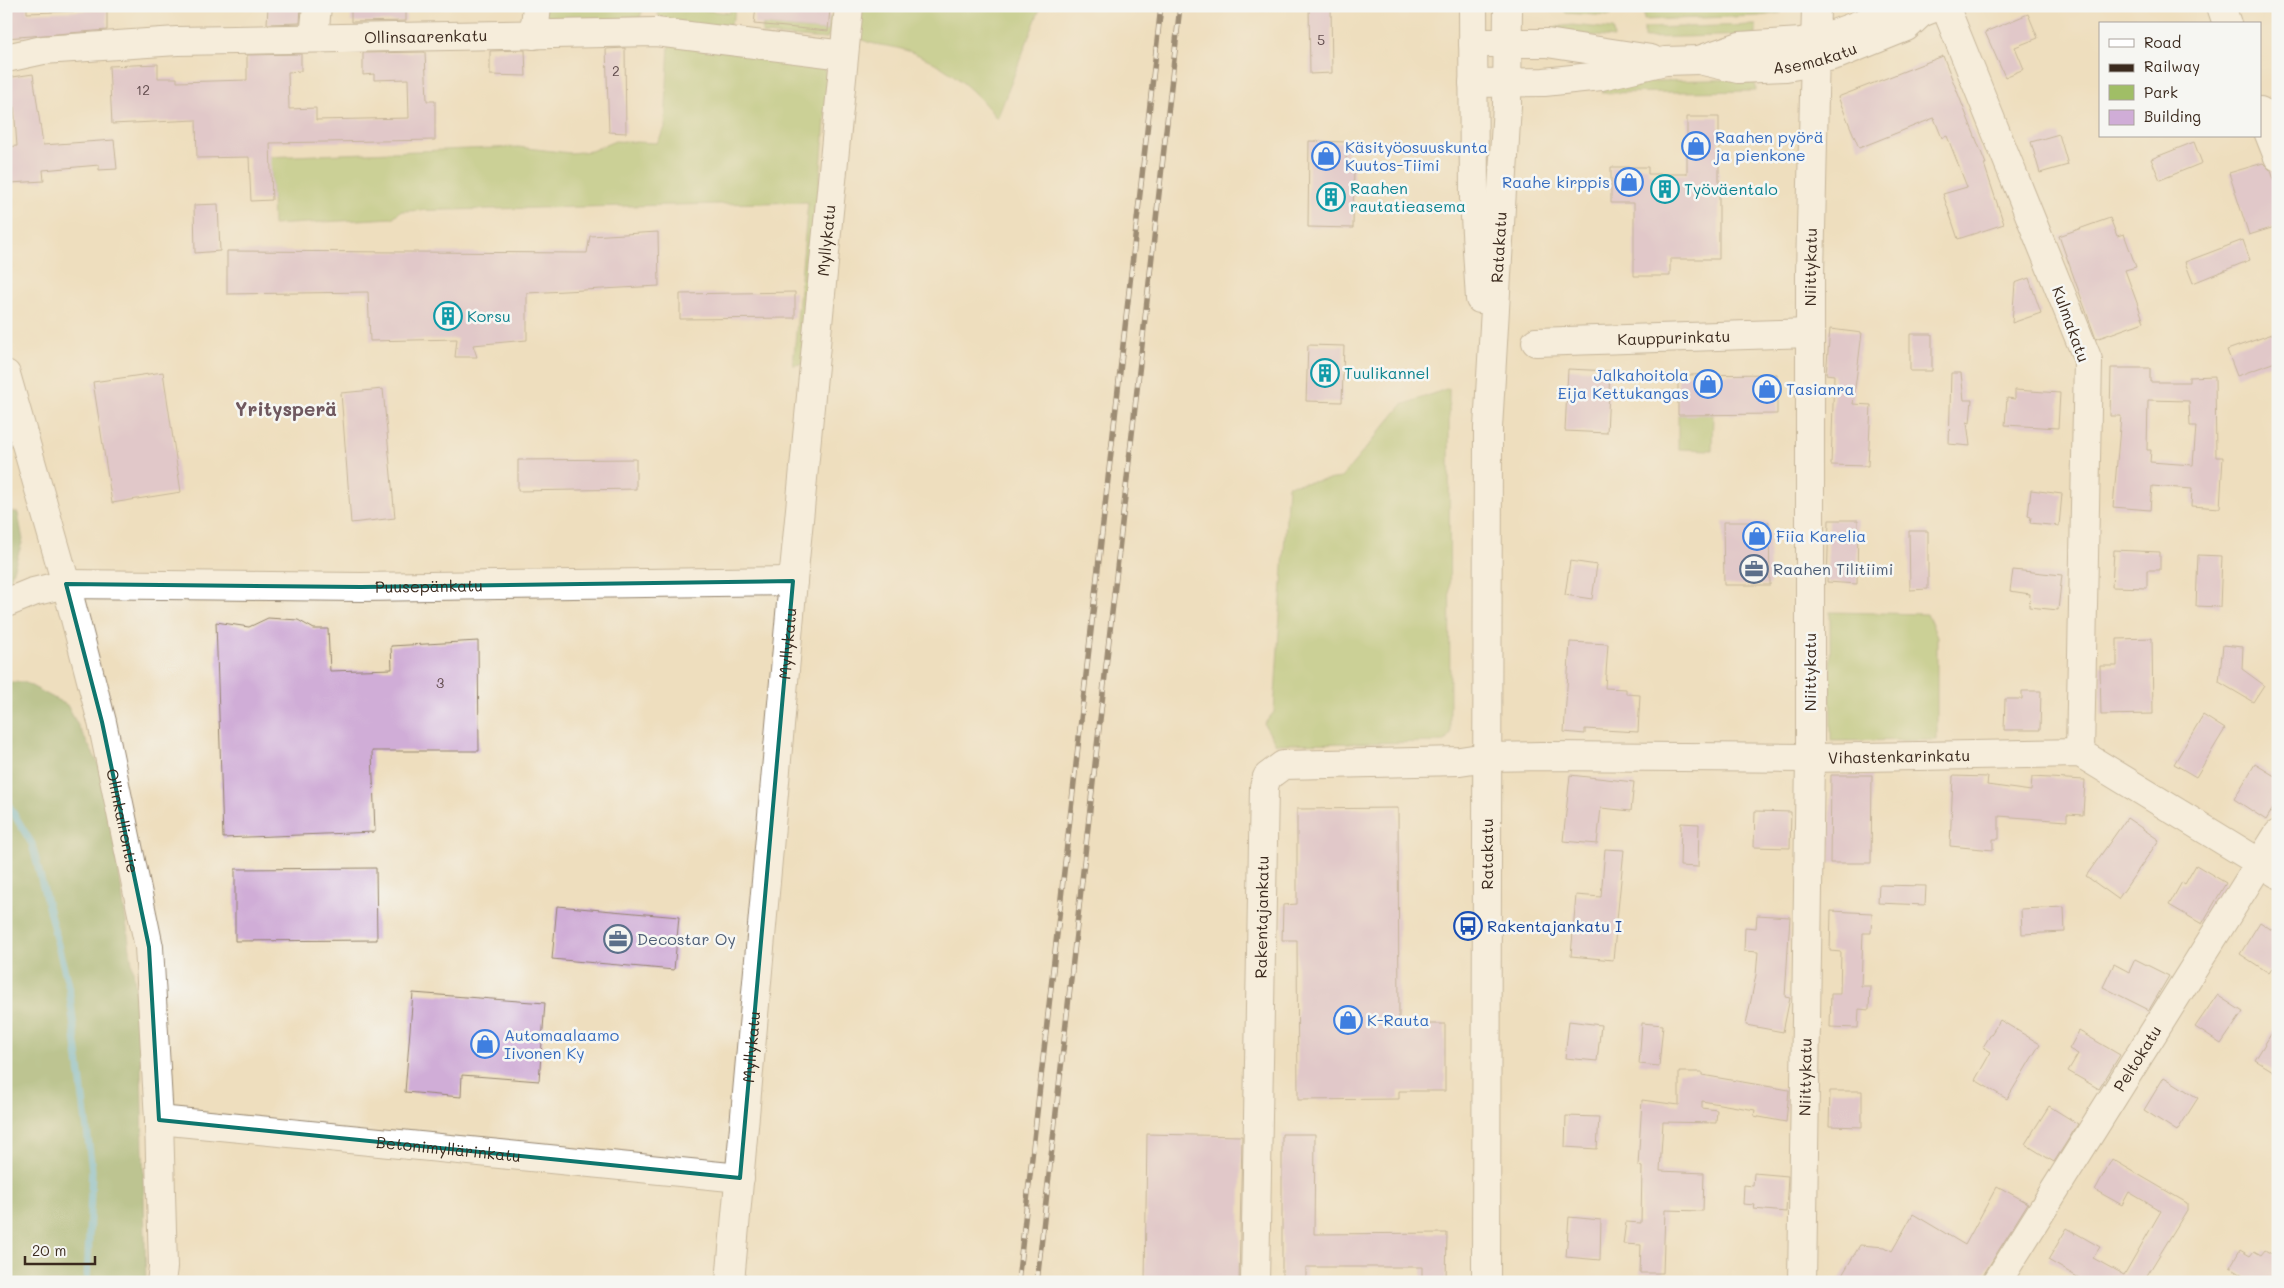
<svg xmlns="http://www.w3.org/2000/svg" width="2284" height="1288" font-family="Mali,sans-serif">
<rect width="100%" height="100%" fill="#f6f6f2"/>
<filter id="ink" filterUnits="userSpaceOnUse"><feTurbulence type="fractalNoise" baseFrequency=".02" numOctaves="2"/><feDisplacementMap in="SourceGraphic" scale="10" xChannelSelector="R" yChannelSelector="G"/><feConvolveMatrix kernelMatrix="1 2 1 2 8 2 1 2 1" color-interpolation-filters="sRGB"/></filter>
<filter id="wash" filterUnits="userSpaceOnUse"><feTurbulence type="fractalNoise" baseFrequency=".0096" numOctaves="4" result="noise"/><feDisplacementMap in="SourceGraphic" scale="20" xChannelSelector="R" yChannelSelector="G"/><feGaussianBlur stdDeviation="1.12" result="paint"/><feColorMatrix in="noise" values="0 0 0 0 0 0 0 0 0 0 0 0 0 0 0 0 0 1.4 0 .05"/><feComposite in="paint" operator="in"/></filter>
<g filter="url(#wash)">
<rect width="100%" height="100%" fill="#eedebe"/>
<path fill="#a0be66" stroke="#6e7442" d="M542,6H644L639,20L548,25Z
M658,6H691V9L730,13L731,6H735L734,17L727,30L664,21L658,15Z
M860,6H1041L997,119C974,88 939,59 901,49C888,45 875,46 863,40L857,32Z
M1560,6L1611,9V16L1566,13Z
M1746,6H1780L1781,13L1759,16L1644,20V10Z
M829,17L835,18L834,29L826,39L762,34L763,25L828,31Z
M1572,25L1613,29L1614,38L1554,31L1556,27Z
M1756,25V35L1644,38V28Z
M669,43L821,65L829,76L804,364L793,365L808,202L401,211L392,218L273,225L271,171L266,157L518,147L570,153L591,151L615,141L657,143L665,128Z
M1755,79L1756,91L1602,93L1610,82Z
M1449,388L1450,734L1445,742L1276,744L1264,724L1274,712L1288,485L1341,478L1402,405Z
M1713,414L1712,450L1678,449V415Z
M1830,612L1927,614L1937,636V740L1831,741Z"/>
<path fill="#80a55b" stroke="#5e683c" d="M6,510L18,513L23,540L6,592Z
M6,682H24L67,705L105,776L140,1018L146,1282H6Z"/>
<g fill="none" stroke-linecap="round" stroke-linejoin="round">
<path stroke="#60bade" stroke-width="7" d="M6,801L32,844L69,988L92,1170L87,1282"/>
</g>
<g id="blocks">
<path fill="#d0add7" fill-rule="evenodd" d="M6,6H27V13L107,10V30L6,38Z
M268,6H301L300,23L267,24Z
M351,6H406V21L351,22Z
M756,6L830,9L828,31L754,24Z
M1309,6H1331L1332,73L1310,74Z
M2028,14L2038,38L2015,47L2024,69L2005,77L1985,32Z
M625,48L626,133L609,132L606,49Z
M525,50L526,76L490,75V51Z
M425,52L427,101H435V140L270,143L272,200L251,201L249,157L197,158L196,120L112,124L109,66L158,64V78H177V82L247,80V55L301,54V71L288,72L289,109L316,108V120L409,118L408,79L374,80V74L363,75V53Z
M1943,56L1986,164H1984L2004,224L1958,239L1943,194L1967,187L1947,136L1942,138L1934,118L1859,148L1838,97Z
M33,74L43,145L114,140L117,169L99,170V165L43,170L44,181L10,183L9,167H6V147L17,146L14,106L6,107V78Z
M1687,117H1719V259H1670V276H1634V203H1611V167H1648V174H1687Z
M2059,134L2068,165L2040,173L2031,142Z
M1309,141L1347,142L1346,166H1354L1353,228L1308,227Z
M2194,142L2202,163L2160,180L2151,159Z
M2263,163L2271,171L2278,190V226L2249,235L2229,173Z
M218,204L220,251L195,253L194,205Z
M2110,218L2117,236L2124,234L2136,267L2125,270L2144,322L2096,339L2059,236Z
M658,232L659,286L527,293V340L473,345L477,357H455L457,339L370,341L368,292L227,294V251L587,253L590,236Z
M2243,240L2250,260L2193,283L2185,262Z
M2029,278L2041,313L2012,323L2015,283Z
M795,292V318L680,319V294Z
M1830,329L1862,333L1853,404L1871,405L1868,466L1831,465L1834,375L1826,374Z
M2278,332V361L2237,376L2227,350Z
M1910,334H1932V371H1910Z
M1308,345L1344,346L1342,402L1306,401Z
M2111,368H2150V382H2189V377L2215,376L2216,457H2223L2220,508L2191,506L2192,489L2152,486L2150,510L2113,507L2121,416H2110ZM2148,400L2189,401L2190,426H2196L2193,465L2150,462L2151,450H2147Z
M1568,369L1610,371L1607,433L1565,431Z
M163,372L181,492L112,503L93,382Z
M1951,373H1961L1964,400H1972L1970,423L1967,422L1970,446L1949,444Z
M1777,374V414L1678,415V375Z
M383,389L395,518L351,523L341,393Z
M2015,390L2060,393L2058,428L2005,425L2007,398L2015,399Z
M636,459V489L518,491V460Z
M2031,490L2062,494L2059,526L2030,523L2031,517L2028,516Z
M1829,520H1858L1857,584L1827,582Z
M1723,522H1769L1770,585H1724Z
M1909,531H1928V589L1910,590Z
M2114,550L2160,552V570H2147V588L2112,587Z
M2198,555L2222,556L2220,607L2196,606Z
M1570,561L1597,565L1592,599L1565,595Z
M2013,570L2062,575L2058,610L2029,607L2030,594L2010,591Z
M268,618L298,620L314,629H328L330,671L392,669L391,646L478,641L479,751H372L375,832L223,838L216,622L249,627Z
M2152,638L2153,714L2101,715L2100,666H2117V639Z
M1570,642L1608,644L1605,688L1626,689V694L1640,695L1638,732L1585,729V734L1564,732Z
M2223,645L2243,647L2242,669L2264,685L2253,702L2219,682Z
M2022,691H2041L2040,730H2004L2005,699H2022Z
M2203,715L2225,729L2196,777L2174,764Z
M2255,764L2278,778V800L2266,820L2234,799Z
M1570,775L1634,782L1631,811L1601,808L1597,844L1563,841Z
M1831,775H1872L1871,863H1830Z
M1953,776L1988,777L1987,785L2031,791L2032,777L2085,780L2083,815L2067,814V821L1999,816V839H1993V850L1950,846Z
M1398,808L1399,1024H1445V1091H1399V1099L1298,1100L1297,940H1282L1283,905L1297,904V809Z
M1755,811L1791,812L1790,848L1754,847Z
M2127,818L2159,840L2118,899L2086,876Z
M1681,823L1699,824L1698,867L1680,866Z
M1605,849L1624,850L1613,960L1571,956L1576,895L1601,897Z
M2196,865L2226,883L2202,924L2169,905L2182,882L2185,884Z
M376,868L377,940L235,941V869Z
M1879,885L1926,886L1925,905L1878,903Z
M557,906L679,917L674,970L552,959Z
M2064,907L2065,932L2022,934L2021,909Z
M1831,911L1872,913L1871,933H1863L1861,986H1870L1869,1010L1859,1009L1858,1028L1830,1027L1831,994H1840L1841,952L1830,951Z
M1757,915L1790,917L1785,997L1790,998L1783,1032L1746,1025L1756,975L1758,952L1744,951L1745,927L1756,928Z
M2260,922L2278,934V961L2269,973L2240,954Z
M2135,959L2169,976L2149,1010L2103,987L2114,964L2129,972Z
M413,993L545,1003L539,1081L462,1075L461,1097L405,1092Z
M2217,995L2243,1012L2221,1044L2195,1027Z
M2000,1020L2040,1044L2007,1099L1975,1080L1991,1052L1983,1047Z
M1569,1021L1601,1025L1597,1061L1565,1058Z
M1642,1023L1663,1025L1659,1066L1639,1064Z
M2278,1023V1074L2255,1060Z
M2079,1031L2120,1055L2099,1089L2068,1071L2078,1054L2069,1049Z
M1679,1072H1702V1075L1789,1090L1786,1122L1754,1116L1755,1110L1702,1101V1108L1717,1110L1716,1123L1663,1122L1660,1171L1704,1173L1703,1211L1665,1210L1663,1273H1640L1641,1245L1623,1244L1626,1222L1641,1223L1642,1167L1638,1166L1642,1100L1679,1105Z
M2164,1077L2198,1098L2177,1131L2144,1110Z
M1830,1091H1862V1127L1829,1126Z
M2049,1106L2078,1124L2054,1162L2025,1144Z
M1566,1116L1599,1117L1597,1149L1565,1147Z
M1147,1134L1242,1136L1239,1282H1145Z
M1282,1134H1315L1314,1234L1447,1233L1446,1282H1422V1267H1306V1282H1282Z
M2112,1159L2187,1203V1210L2143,1282H2086L2048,1260L2067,1228L2100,1247L2093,1258L2124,1275L2161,1211L2129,1192L2122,1205L2095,1190Z
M1754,1173L1788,1176L1786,1212L1754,1209L1755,1205L1743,1204L1744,1185L1753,1186Z
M1997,1186L2028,1203L1979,1282H1838L1860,1245L1885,1247L1892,1251L1913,1214L1965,1245Z
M1569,1217L1601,1220L1600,1260L1566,1257Z
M2240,1250L2250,1256L2254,1251L2261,1255L2265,1250L2278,1258V1282H2254L2230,1267Z"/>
</g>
</g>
<g filter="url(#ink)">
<use href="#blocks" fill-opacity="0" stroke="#94846e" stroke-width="1"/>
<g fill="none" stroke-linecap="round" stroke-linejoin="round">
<defs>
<g id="minor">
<path d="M1945,6L2088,360L2080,753"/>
<path d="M2221,6L2227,24"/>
<path d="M534,35L537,6"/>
<path d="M314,38L317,6"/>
<path d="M1473,43H1547L1651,59"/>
<path id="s1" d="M6,58L43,50L177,41L656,32L844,55"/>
<path id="s2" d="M1699,60L1738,69L1786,67L1804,64L1839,54L1906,27L1921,13"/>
<path d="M1473,83L1544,82L1601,76L1665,61L1699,60L1740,46L1801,42L1836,33L1893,12L1921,13L1939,6"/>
<path d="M2260,111L2278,157"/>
<path id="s3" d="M1536,342L1810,333"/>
<path id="s4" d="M6,374L66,584L102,722L149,947L159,1120L163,1267L161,1282"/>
<path id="s5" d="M6,603L33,592L66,584L361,587L793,581"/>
<path id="s6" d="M159,1120L740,1178"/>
<path id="s7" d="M730,1282L793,581L849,6"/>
<path id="s8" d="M1255,1282L1264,787L1267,777L1283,765L1460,761L1486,757L1541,756L1810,758L2080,753L2278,874"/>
<path id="s9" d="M1802,1282L1810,758V274L1816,6"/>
<path id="s10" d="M1997,1282L2278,834"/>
</g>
<g id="major">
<path d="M1473,6L1474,200L1480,299"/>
<path id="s11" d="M1486,1282L1488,428L1507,105L1508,6"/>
</g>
</defs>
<use href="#minor" stroke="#94846e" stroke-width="30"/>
<use href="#major" stroke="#94846e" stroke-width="30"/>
<use href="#minor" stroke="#fff" stroke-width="28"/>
<use href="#major" stroke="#fff" stroke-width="28"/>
<defs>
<path id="rail" d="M1018,1282L1161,6
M1037,1282L1180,6"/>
</defs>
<use href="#rail" stroke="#3b2a1e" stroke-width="5.5"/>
<use href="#rail" stroke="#f6f6f2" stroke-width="4" stroke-dasharray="11" stroke-linecap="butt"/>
</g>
</g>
<path d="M0 0H2284V1288H0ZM793,581L740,1178L159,1120L149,947L102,722L66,584L361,587Z" fill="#eedebe" fill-opacity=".55" fill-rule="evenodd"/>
<path fill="none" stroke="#0f766e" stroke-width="4" stroke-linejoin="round" d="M793,581L740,1178L159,1120L149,947L102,722L66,584L361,587Z"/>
<defs>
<symbol id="shop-ring" viewBox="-11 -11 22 22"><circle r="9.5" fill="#f6f6f2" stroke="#3f7fe0" stroke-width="1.5"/><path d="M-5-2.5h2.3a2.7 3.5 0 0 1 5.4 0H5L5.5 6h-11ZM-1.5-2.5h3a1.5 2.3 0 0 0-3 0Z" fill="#3f7fe0"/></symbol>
<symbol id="building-ring" viewBox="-11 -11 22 22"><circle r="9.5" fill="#f6f6f2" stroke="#0f9aa8" stroke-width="1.5"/><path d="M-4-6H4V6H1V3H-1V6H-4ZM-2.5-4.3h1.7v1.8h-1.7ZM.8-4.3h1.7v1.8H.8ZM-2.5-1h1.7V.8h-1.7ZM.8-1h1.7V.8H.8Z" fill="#0f9aa8"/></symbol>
<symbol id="office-ring" viewBox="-11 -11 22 22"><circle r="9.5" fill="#f6f6f2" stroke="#5c6f8a" stroke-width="1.5"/><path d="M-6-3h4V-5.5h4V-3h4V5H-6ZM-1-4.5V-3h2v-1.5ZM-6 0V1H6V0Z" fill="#5c6f8a"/></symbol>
<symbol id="bus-ring" viewBox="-11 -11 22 22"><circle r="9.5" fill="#f6f6f2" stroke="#1a4fb4" stroke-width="1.5"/><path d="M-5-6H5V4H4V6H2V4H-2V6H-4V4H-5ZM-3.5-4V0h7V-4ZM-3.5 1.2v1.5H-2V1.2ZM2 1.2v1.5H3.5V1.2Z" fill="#1a4fb4"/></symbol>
</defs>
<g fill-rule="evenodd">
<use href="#shop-ring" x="1680" y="130" width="32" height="32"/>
<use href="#shop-ring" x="1310" y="140" width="32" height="32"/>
<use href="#shop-ring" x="1613" y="166" width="32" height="32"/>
<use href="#building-ring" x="1649" y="173" width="32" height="32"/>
<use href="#building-ring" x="1315" y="181" width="32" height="32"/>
<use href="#building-ring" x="432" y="300" width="32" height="32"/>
<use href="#building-ring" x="1309" y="357" width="32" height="32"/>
<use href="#shop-ring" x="1692" y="368" width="32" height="32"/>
<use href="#shop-ring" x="1751" y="373" width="32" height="32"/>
<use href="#shop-ring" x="1741" y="520" width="32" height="32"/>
<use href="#office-ring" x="1738" y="553" width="32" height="32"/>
<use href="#bus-ring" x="1452" y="910" width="32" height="32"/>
<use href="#office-ring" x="602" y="923" width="32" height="32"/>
<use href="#shop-ring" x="1332" y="1004" width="32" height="32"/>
<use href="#shop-ring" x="469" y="1028" width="32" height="32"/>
</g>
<g text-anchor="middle" stroke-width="5" stroke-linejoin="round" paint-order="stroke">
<g font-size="14" fill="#604b4c">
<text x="1321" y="45">5</text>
<text x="616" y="76">2</text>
<text x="143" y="95">12</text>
<text x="440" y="688">3</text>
</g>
<g font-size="16" fill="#3b2a1e" stroke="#f6f6f2">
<text dy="6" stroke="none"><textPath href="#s1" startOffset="421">Ollinsaarenkatu</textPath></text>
<text dy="6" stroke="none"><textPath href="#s2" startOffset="118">Asemakatu</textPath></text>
<text dy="6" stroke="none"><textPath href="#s7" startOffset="1046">Myllykatu</textPath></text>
<text dy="6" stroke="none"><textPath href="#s11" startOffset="1035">Ratakatu</textPath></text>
<text dy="6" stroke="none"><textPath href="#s9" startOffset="1015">Niittykatu</textPath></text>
<text transform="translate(2071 324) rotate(70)" y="6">Kulmakatu</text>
<text dy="6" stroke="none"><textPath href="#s3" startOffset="138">Kauppurinkatu</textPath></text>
<text dy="6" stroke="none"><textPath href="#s5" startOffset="426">Puusepänkatu</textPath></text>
<text dy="6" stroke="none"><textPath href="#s7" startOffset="641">Myllykatu</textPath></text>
<text transform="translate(1810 672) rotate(-90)" y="6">Niittykatu</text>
<text dy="6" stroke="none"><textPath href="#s8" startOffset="1142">Vihastenkarinkatu</textPath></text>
<text dy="6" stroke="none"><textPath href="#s4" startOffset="462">Ollinkalliontie</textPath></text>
<text dy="6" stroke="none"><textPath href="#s11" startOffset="428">Ratakatu</textPath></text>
<text dy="6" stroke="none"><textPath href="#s8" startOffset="365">Rakentajankatu</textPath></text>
<text dy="6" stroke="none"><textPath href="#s7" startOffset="236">Myllykatu</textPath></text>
<text dy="6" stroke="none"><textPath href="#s10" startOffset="264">Peltokatu</textPath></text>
<text dy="6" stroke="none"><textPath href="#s9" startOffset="205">Niittykatu</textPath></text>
<text dy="6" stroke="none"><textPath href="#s6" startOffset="291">Betonimyllärinkatu</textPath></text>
</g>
<g font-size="16" fill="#366cbe" stroke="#f6f6f2" text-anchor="start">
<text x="1715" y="143">Raahen pyörä<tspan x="1715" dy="18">ja pienkone</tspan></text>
<text x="1345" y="153">Käsityöosuuskunta<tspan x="1345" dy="18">Kuutos-Tiimi</tspan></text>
<text x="1610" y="188" text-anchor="end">Raahe kirppis</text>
<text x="1689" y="381" text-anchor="end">Jalkahoitola<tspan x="1689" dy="18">Eija Kettukangas</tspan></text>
<text x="1786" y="395">Tasianra</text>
<text x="1776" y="542">Fiia Karelia</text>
<text x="1367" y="1026">K-Rauta</text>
<text x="504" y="1041">Automaalaamo<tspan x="504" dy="18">Iivonen Ky</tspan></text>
</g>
<g font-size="16" fill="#0d838f" stroke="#f6f6f2" text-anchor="start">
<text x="1350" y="194">Raahen<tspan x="1350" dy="18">rautatieasema</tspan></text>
<text x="1684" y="195">Työväentalo</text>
<text x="467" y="322">Korsu</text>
<text x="1344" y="379">Tuulikannel</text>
</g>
<g font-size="16" fill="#4e5e75" stroke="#f6f6f2" text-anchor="start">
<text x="1773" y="575">Raahen Tilitiimi</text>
<text x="637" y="945">Decostar Oy</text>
</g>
<g font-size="16" fill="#164399" stroke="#f6f6f2" text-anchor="start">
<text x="1487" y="932">Rakentajankatu I</text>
</g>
<g font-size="19" font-weight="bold" fill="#6f585f" stroke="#f6f6f2">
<text x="286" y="416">Yritysperä</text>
</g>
</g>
<rect width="2284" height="1288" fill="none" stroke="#f6f6f2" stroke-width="25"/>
<rect x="2099" y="22" width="162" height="115" fill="#f6f6f2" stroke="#aba49d"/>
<rect x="2109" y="39" width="25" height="8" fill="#ffffff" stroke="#aba49d"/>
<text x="2144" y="48" font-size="15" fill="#3b2a1e">Road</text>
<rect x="2109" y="64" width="25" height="8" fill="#3b2a1e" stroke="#aba49d"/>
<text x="2144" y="72" font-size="15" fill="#3b2a1e">Railway</text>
<rect x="2109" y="85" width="25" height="15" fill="#a0be66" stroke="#aba49d"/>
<text x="2144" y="98" font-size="15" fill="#3b2a1e">Park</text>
<rect x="2109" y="110" width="25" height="15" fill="#d0add7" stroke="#aba49d"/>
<text x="2144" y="122" font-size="15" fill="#3b2a1e">Building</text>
<path d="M25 1256v8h70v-8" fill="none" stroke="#3b2a1e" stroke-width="2.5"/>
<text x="32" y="1256" font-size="15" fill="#3b2a1e" stroke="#f6f6f2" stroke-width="4" paint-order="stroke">20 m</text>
</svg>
